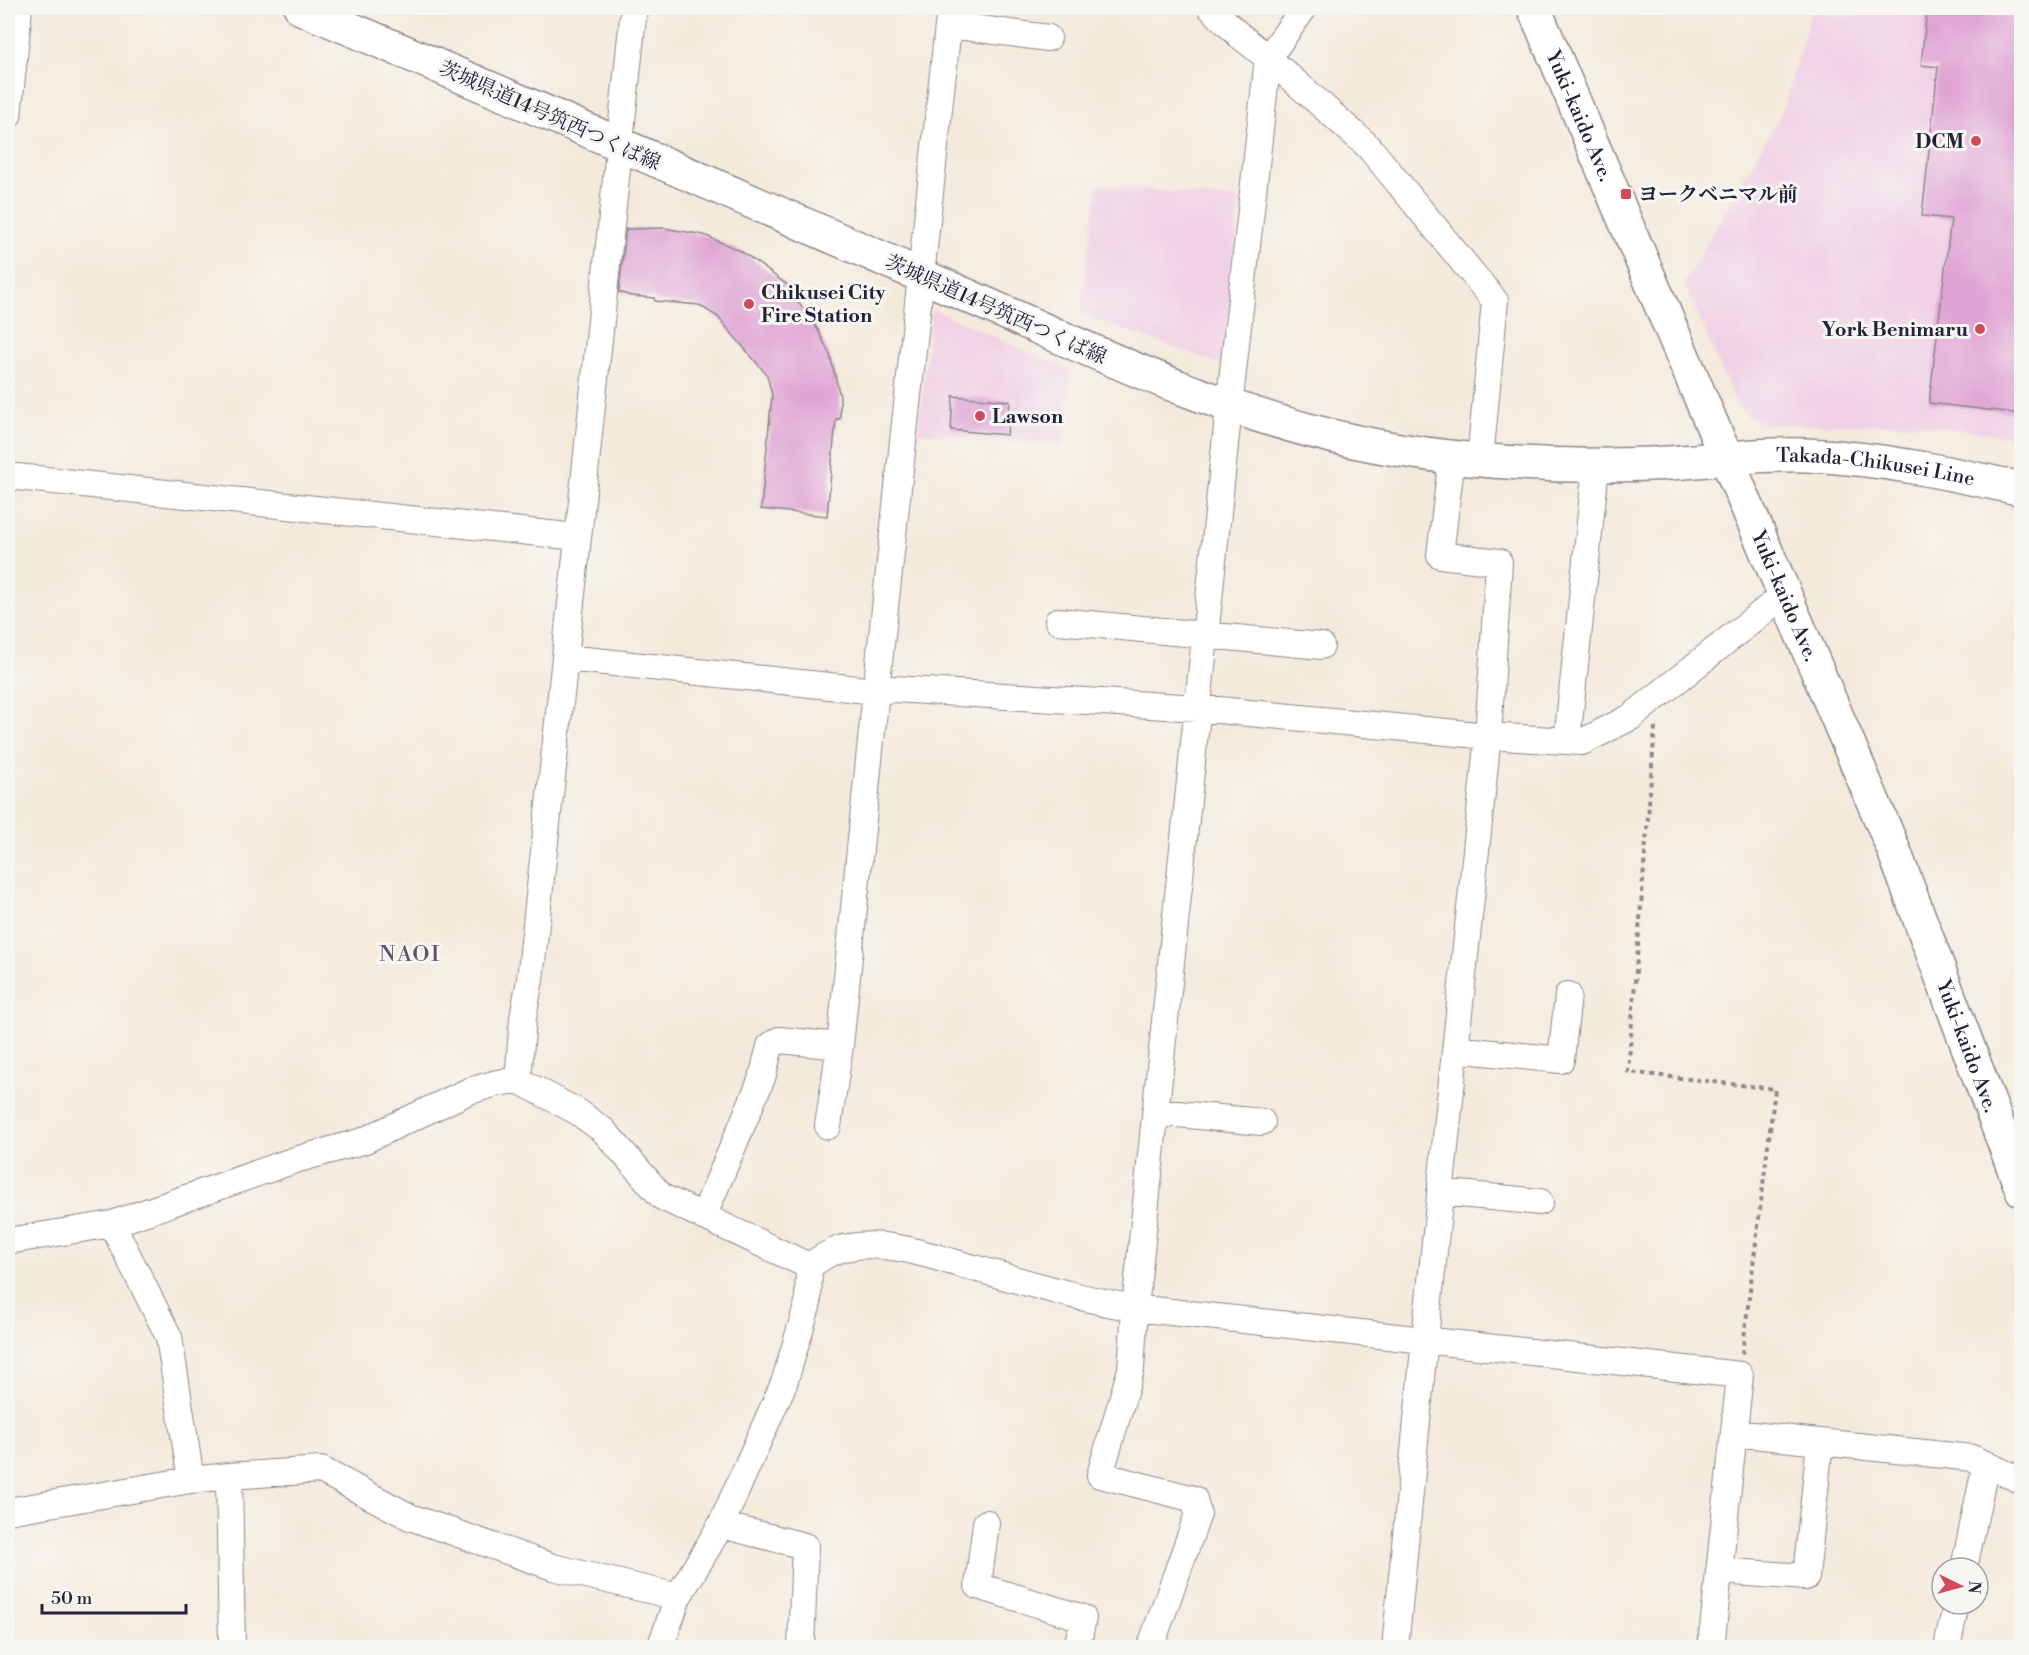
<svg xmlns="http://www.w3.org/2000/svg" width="2029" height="1655" font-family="'Libre Bodoni','Noto Serif JP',serif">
<rect width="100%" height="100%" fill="#f6f6f2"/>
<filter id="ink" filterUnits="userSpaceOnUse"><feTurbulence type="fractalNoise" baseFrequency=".0167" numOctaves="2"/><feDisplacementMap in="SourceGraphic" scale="12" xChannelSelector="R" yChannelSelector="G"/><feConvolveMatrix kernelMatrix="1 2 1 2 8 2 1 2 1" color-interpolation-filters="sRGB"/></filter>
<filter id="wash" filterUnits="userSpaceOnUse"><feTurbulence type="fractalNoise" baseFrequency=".008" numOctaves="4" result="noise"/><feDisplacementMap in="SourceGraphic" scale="24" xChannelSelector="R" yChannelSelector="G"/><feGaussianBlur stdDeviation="1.35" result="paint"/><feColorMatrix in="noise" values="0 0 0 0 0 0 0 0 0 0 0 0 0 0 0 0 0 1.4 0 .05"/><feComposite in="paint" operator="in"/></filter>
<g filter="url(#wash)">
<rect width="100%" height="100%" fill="#f4eadb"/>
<path fill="#f0d0e4" d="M1812,8H2021V438L1920,424L1790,425L1765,424L1748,416L1736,404L1684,283L1782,112Z
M1098,185L1239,199L1225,366L1080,314Z
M932,309L1071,371L1063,446L918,432Z"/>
<g id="blocks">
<path fill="#e0a5d4" d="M1927,8H2022V414L1929,403L1951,219L1922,216L1938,67L1921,65Z
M664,228L704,235L741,251L786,284L818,330L830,355L840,396V419H836L827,516L761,509L772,395L767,375L718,317L699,305L655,301L654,298L631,296L619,292L626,229Z
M953,396L1010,401L1007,435L951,430Z"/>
</g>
</g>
<g filter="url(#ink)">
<use href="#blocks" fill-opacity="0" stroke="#8b868b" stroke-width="1.5"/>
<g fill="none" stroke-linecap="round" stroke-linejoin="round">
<defs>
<path id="minor" d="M1211,8L1238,34L1268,58L1368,146L1495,301L1480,460
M949,25L1048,38
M8,116L19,8
M8,476L577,537
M1058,621L1321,646
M567,658L876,691L894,689L1198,708L1488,736L1582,742L1631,717L1784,595
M1567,741L1596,466
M1455,1049L1561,1060L1568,995
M518,1080L523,1018L530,979C567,656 599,331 634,8
M1156,1112L1262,1122
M828,1126L840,1046L876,691L950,8
M1440,1192L1540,1202
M703,1217L762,1078L770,1046L779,1040L840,1046
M112,1224L169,1337L191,1480
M8,1241L112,1224L295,1160L363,1141L469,1091L497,1083L518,1080L578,1112L604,1131L662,1197L809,1266
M809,1266C821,1258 834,1249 850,1247C888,1240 930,1256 967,1266C1022,1281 1078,1299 1135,1308L1740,1375L1711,1648
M1734,1433L1972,1458L2022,1481
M229,1476L232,1648
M8,1511L191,1480L229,1476L321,1470L410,1517L553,1567L678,1597
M986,1523L978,1586L1083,1618L1077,1648
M721,1525L805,1546L801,1648
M1964,1568L1986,1464
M1719,1571L1806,1577L1820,1442
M660,1648L678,1597L721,1525L784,1383L808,1303L809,1266
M1150,1648L1198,1514L1194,1499L1100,1475L1131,1369L1135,1308L1229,407L1268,58L1304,8
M1395,1648L1425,1338L1488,736L1499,562L1440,555L1452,457
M1947,1648L1956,1604"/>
<g id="major">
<path id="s1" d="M301,8C508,95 714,185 920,275C1062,336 1201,408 1353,441C1451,462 1551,468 1651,464C1703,462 1754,453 1806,455C1880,458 1950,473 2022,489"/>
<path id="s2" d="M1534,8L1893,848L2022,1190"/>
</g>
</defs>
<use href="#minor" stroke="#8b868b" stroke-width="28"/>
<use href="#major" stroke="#8b868b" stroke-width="36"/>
<path stroke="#8b868b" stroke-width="4" stroke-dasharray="4.5 4.5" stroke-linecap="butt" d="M1655,727L1628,1072L1775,1089L1742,1354"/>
<use href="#minor" stroke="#fff" stroke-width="26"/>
<use href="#major" stroke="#fff" stroke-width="33"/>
</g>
</g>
<g fill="#d1495b" stroke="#f6f6f2" stroke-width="2">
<circle cx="1976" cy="141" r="6"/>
<rect x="1620" y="188" width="12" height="12" rx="3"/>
<circle cx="749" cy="304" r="6"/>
<circle cx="1980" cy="329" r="6"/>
<circle cx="980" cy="416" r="6"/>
</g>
<g text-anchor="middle" stroke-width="6" stroke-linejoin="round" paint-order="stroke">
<g font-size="20" fill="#22223b" stroke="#f6f6f2">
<text transform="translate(550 115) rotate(24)" y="7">茨城県道14号筑西つくば線</text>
<text dy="7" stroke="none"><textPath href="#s2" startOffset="117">Yuki-kaido Ave.</textPath></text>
<text transform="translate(996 309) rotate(24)" y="7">茨城県道14号筑西つくば線</text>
<text dy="7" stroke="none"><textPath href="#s1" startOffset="1664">Takada-Chikusei Line</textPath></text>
<text dy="7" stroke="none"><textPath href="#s2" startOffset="639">Yuki-kaido Ave.</textPath></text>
<text dy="7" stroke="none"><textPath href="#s2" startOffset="1125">Yuki-kaido Ave.</textPath></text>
</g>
<g font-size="20" font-weight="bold" fill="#22223b" stroke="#f6f6f2" text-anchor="start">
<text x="1964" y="148" text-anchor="end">DCM</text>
<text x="1638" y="201">ヨークベニマル前</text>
<text x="761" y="299">Chikusei City<tspan x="761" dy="23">Fire Station</tspan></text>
<text x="1968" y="336" text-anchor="end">York Benimaru</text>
<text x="992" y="423">Lawson</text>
</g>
<g font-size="22" letter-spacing="1.5" fill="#645071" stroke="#f6f6f2">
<text x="410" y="961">NAOI</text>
</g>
</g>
<rect width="2029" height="1655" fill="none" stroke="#f6f6f2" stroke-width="30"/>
<g transform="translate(1960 1586) rotate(95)"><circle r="28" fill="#f6f6f2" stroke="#a1a1a9" stroke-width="1.5"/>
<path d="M0-4.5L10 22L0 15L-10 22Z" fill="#d1495b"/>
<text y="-9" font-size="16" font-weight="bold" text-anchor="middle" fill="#22223b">N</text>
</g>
<path d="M42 1604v9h144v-9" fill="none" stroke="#22223b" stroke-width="3"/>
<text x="51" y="1604" font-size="18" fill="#22223b" stroke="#f6f6f2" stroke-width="4.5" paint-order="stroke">50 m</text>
</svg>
